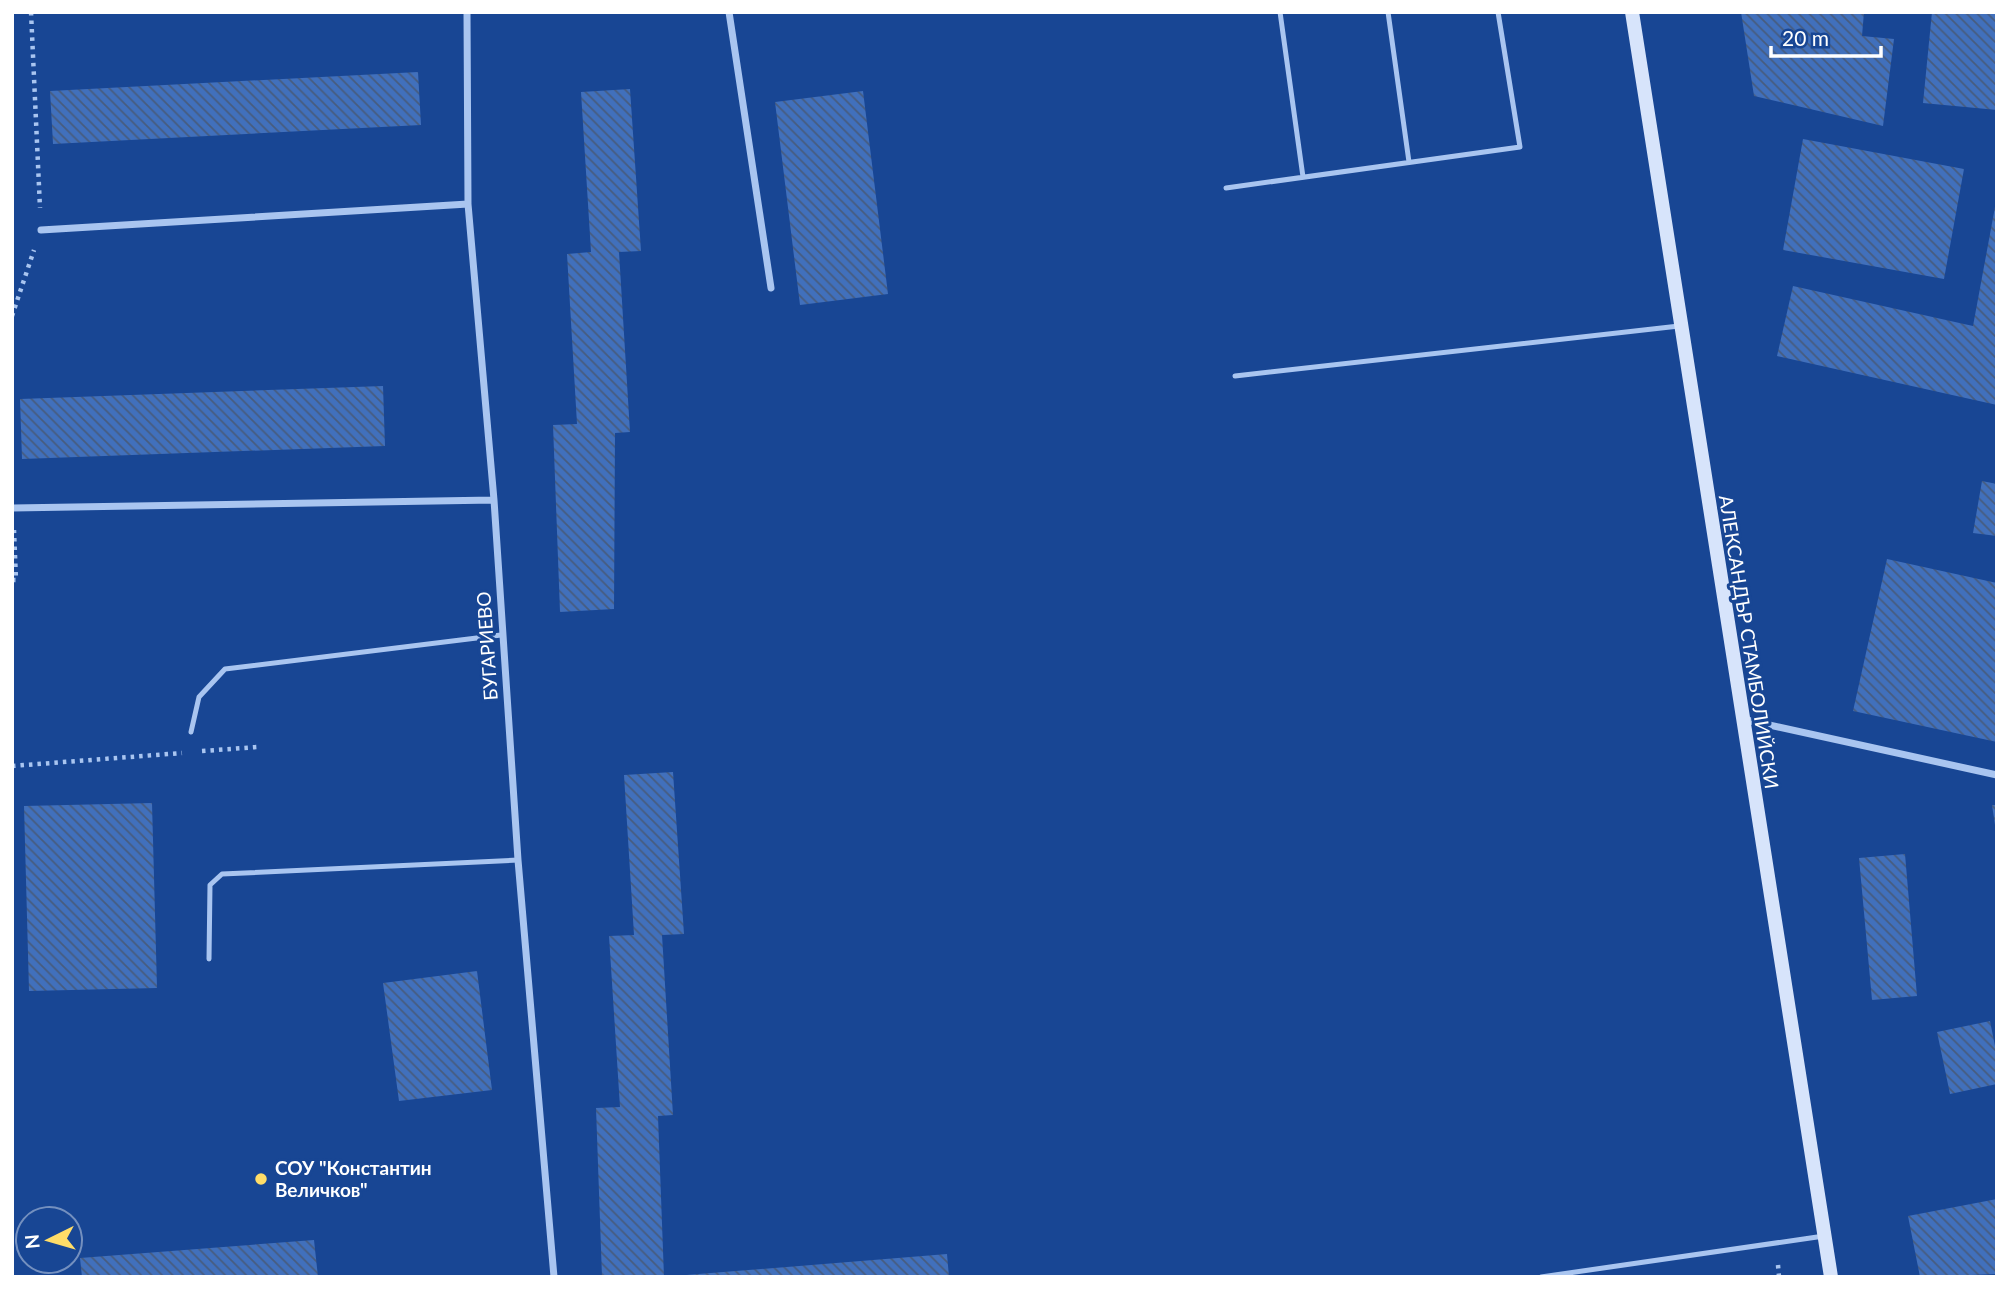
<svg xmlns="http://www.w3.org/2000/svg" width="2009" height="1289" font-family="Lato,sans-serif">
<defs>
<pattern id="building-back-hatch" width="6" height="6" patternUnits="userSpaceOnUse" patternTransform="scale(1.75)"><rect width="6" height="6" fill="#4170bc"/><path d="M-1 5l2 2M0 0l6 6M5-1l2 2" fill="none" stroke="#475c7e"/></pattern>
</defs>
<rect width="100%" height="100%" fill="#184694"/>
<path fill="url(#building-back-hatch)" d="M1741,12H1864L1862,36L1894,39L1883,126L1754,96Z
M1932,12H1997V110L1923,103Z
M418,72L421,125L53,144L50,91Z
M630,89L641,251L619,252L630,432L615,433L614,609L560,612L553,425L577,424L567,254L591,252L581,92Z
M863,91L888,294L800,305L775,102Z
M1803,139L1964,169L1944,279L1783,250Z
M1995,207L1997,405L1777,356L1793,286L1973,326Z
M383,386L385,446L22,459L20,399Z
M1982,481L1997,484V536L1973,533Z
M1887,559L1997,583V742L1853,711Z
M673,772L684,934L662,935L673,1115L658,1116L664,1277H602L596,1108L620,1107L609,936L634,935L624,775Z
M152,803L157,988L29,991L24,806Z
M1992,805H1997V824L1995,825Z
M1905,854L1917,996L1872,1000L1859,858Z
M477,971L492,1090L399,1101L383,983Z
M1990,1021L1997,1056V1084L1950,1094L1937,1032Z
M1997,1199V1274L1920,1277L1908,1216Z
M314,1240L318,1277H82L80,1258Z
M947,1254L949,1277H686V1275Z"/>
<g fill="none" stroke-linecap="round" stroke-linejoin="round">
<path stroke="#a9c5f0" stroke-width="4.5" stroke-dasharray="3.5 5" stroke-linecap="butt" d="M31,12L40,208
M12,316L34,250
M12,580H16L14,530
M202,751L258,747
M12,766L182,753
M1778,1265L1779,1277"/>
<path stroke="#a9c5f0" stroke-width="5" d="M1280,12L1303,177
M1388,12L1409,162
M1226,188L1520,147L1498,12
M1235,376L1679,326
M191,732L199,697L225,669L501,635
M209,959L210,885L222,874L518,860
M1541,1277L1824,1236"/>
<path stroke="#a9c5f0" stroke-width="7" d="M467,12L468,204L494,500L518,860L554,1277
M729,12L771,288
M41,230L468,204
M13,508L494,500
M1742,719L1997,775"/>
<path stroke="#d7e4fb" stroke-width="14" d="M1632,12L1831,1277"/>
</g>
<circle fill="#ffdd68" stroke="#184694" stroke-width="2.5" cx="261" cy="1179" r="7"/>
<g text-anchor="middle" stroke-width="6" stroke-linejoin="round" paint-order="stroke">
<g font-size="19" fill="#fff" stroke="#184694">
<text transform="translate(1749 642) rotate(81)" y="7">АЛЕКСАНДЪР СТАМБОЛИЙСКИ</text>
<text transform="translate(487 646) rotate(-94)" y="7">БУГАРИЕВО</text>
</g>
<g font-size="19" font-weight="bold" fill="#fff" stroke="#184694" text-anchor="start">
<text x="275" y="1175">СОУ "Константин<tspan x="275" dy="22">Величков"</tspan></text>
</g>
</g>
<rect width="2009" height="1289" fill="none" stroke="#ffffff" stroke-width="28"/>
<g transform="translate(49 1240) rotate(265)"><circle r="33" fill="#184694" stroke="#7490bf" stroke-width="2"/>
<path d="M0-5L12 26L0 18L-12 26Z" fill="#ffdd68"/>
<text y="-10" font-size="19" font-weight="bold" text-anchor="middle" fill="#ffffff">N</text>
</g>
<path d="M1771 46v10h110v-10" fill="none" stroke="#ffffff" stroke-width="3.5"/>
<text x="1782" y="46" font-size="21" fill="#ffffff" stroke="#184694" stroke-width="5" paint-order="stroke">20 m</text>
</svg>
